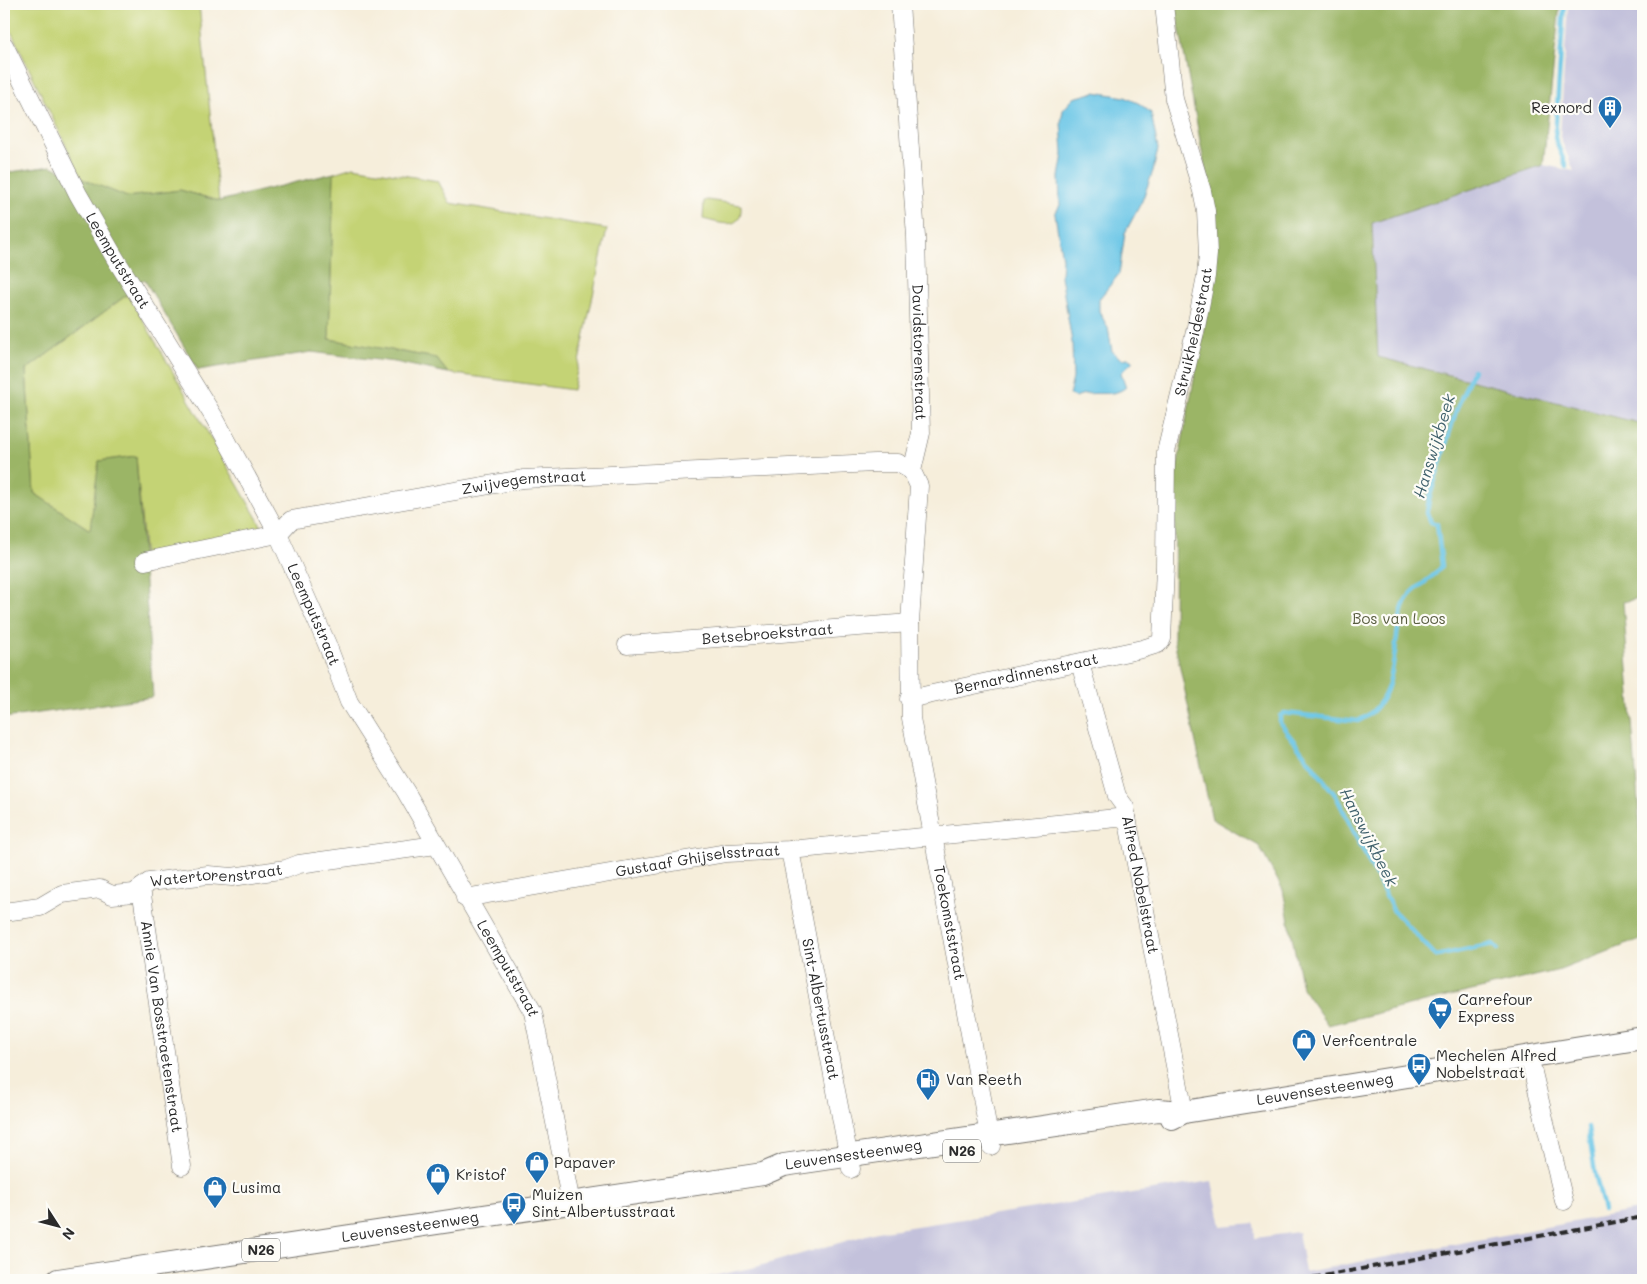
<svg xmlns="http://www.w3.org/2000/svg" width="1647" height="1284" font-family="Mali,sans-serif">
<rect width="100%" height="100%" fill="#fdfcf7"/>
<filter id="ink" filterUnits="userSpaceOnUse"><feTurbulence type="fractalNoise" baseFrequency=".02" numOctaves="2"/><feDisplacementMap in="SourceGraphic" scale="10" xChannelSelector="R" yChannelSelector="G"/><feConvolveMatrix kernelMatrix="1 2 1 2 8 2 1 2 1" color-interpolation-filters="sRGB"/></filter>
<filter id="wash" filterUnits="userSpaceOnUse"><feTurbulence type="fractalNoise" baseFrequency=".0096" numOctaves="4" result="noise"/><feDisplacementMap in="SourceGraphic" scale="20" xChannelSelector="R" yChannelSelector="G"/><feGaussianBlur stdDeviation="1.12" result="paint"/><feColorMatrix in="noise" values="0 0 0 0 0 0 0 0 0 0 0 0 0 0 0 0 0 1.4 0 .05"/><feComposite in="paint" operator="in"/></filter>
<g filter="url(#wash)">
<rect width="100%" height="100%" fill="#f6eedb"/>
<path fill="#c3c1db" d="M1568,4H1643V424L1378,357L1372,223L1543,165L1574,171L1560,137Z
M1212,1181L1221,1226L1254,1223L1255,1238L1298,1232L1305,1272L1643,1209V1280H693L756,1267L877,1232Z"/>
<path fill="#c4d375" stroke="#787f50" d="M4,4H199L219,201L180,190L127,197L82,179L4,17Z
M353,167L438,181L450,203L607,229L573,390L448,373L436,358L329,339L334,173Z
M707,200L741,205C743,232 720,223 703,219L704,201Z
M128,294L269,539L145,561L136,456L99,461L90,530L34,493L26,370Z"/>
<path fill="#9bb566" stroke="#637048" d="M1175,4H1560L1543,165L1372,223L1378,357L1643,424V597L1623,602L1643,868V938L1560,970L1328,1025L1302,988L1283,890L1259,846L1212,819L1174,639L1175,479L1215,270L1216,228Z
M51,166L127,197L180,190L219,201L334,173L329,339L436,358L448,373L395,362L311,352L198,370L144,279L128,294L26,370L34,493L90,530L99,461L136,456L153,697L4,718V173Z"/>
<path fill="#68c5e6" stroke="#4a7888" d="M1095,92L1125,97L1140,104L1151,113L1158,149L1153,171L1142,201L1125,233L1119,274L1099,299V311L1108,328L1112,351L1121,359L1128,358L1133,361L1121,373L1126,387C1113,399 1091,389 1076,397L1069,395L1073,378L1072,342L1061,276L1062,259L1055,214L1060,205L1059,177L1063,154L1061,122L1063,110L1074,98Z"/>
<g fill="none" stroke-linecap="round" stroke-linejoin="round">
<path stroke="#68c5e6" stroke-width="4.5" d="M1564,4L1555,138L1566,166
M1473,370L1457,408L1429,499L1427,513L1431,522L1437,524L1442,566C1431,582 1409,588 1403,607C1390,645 1402,701 1358,721L1284,713L1280,716V723L1336,796L1393,910L1436,956L1493,944L1498,949
M1588,1127L1595,1173L1604,1210"/>
</g>
</g>
<g filter="url(#ink)">
<g fill="none" stroke-linecap="round" stroke-linejoin="round">
<defs>
<g id="minor">
<path id="s1" d="M900,4L916,237L921,433L912,471L919,486L910,623L911,718L991,1146"/>
<path id="s2" d="M4,45L78,194L115,258L214,417L278,534L327,644L349,702L406,792L533,1012L571,1203"/>
<path id="s3" d="M145,561L278,534L291,520L523,479L875,463H898L912,471"/>
<path id="s4" d="M627,645L910,623"/>
<path id="s5" d="M1080,663L1117,796L1125,807L1184,1112"/>
<path id="s6" d="M909,699L1142,649L1158,644L1162,639L1165,567L1166,452L1195,332L1206,276L1208,254L1206,211L1202,191L1174,99L1164,4"/>
<path id="s7" d="M790,850L851,1169"/>
<path id="s8" d="M141,888L182,1166"/>
<path id="s9" d="M465,898L726,853L790,850L1127,817"/>
<path id="s10" d="M4,912L40,907L62,894L100,889L112,895L134,893L149,882L208,875L232,877L286,869L299,864L436,845"/>
<path d="M1529,1056L1564,1201"/>
</g>
<g id="major">
<path id="s11" d="M1172,1118L1184,1112L1643,1038"/>
<path id="s12" d="M58,1280L763,1174L784,1165L1158,1110L1184,1112"/>
</g>
</defs>
<use href="#minor" stroke="#726f69" stroke-width="19"/>
<use href="#major" stroke="#726f69" stroke-width="24"/>
<use href="#minor" stroke="#fff" stroke-width="18"/>
<use href="#major" stroke="#fff" stroke-width="22"/>
<path stroke="#2b2b2b" stroke-width="4" stroke-dasharray="8 4" stroke-linecap="butt" d="M1301,1280L1643,1217"/>
</g>
</g>
<defs>
<symbol id="building-pin" viewBox="-11 -11 22 30"><path d="M0 17L-7.5 6A9.5 9.5 0 1 1 7.5 6Z" fill="#1f6fb2" stroke="#fdfcf7"/><path d="M-4-6H4V6H1V3H-1V6H-4ZM-2.5-4.3h1.7v1.8h-1.7ZM.8-4.3h1.7v1.8H.8ZM-2.5-1h1.7V.8h-1.7ZM.8-1h1.7V.8H.8Z" fill="#fff"/></symbol>
<symbol id="supermarket-pin" viewBox="-11 -11 22 30"><path d="M0 17L-7.5 6A9.5 9.5 0 1 1 7.5 6Z" fill="#1f6fb2" stroke="#fdfcf7"/><path d="M-6-5.5h2.5l.6 2H6L4.5 2H-2.5L-4.4-4H-6ZM-1.5 3.2a1.3 1.3 0 1 0 .1 0ZM3 3.2a1.3 1.3 0 1 0 .1 0Z" fill="#fff"/></symbol>
<symbol id="shop-pin" viewBox="-11 -11 22 30"><path d="M0 17L-7.5 6A9.5 9.5 0 1 1 7.5 6Z" fill="#1f6fb2" stroke="#fdfcf7"/><path d="M-5-2.5h2.3a2.7 3.5 0 0 1 5.4 0H5L5.5 6h-11ZM-1.5-2.5h3a1.5 2.3 0 0 0-3 0Z" fill="#fff"/></symbol>
<symbol id="bus-pin" viewBox="-11 -11 22 30"><path d="M0 17L-7.5 6A9.5 9.5 0 1 1 7.5 6Z" fill="#1f6fb2" stroke="#fdfcf7"/><path d="M-5-6H5V4H4V6H2V4H-2V6H-4V4H-5ZM-3.5-4V0h7V-4ZM-3.5 1.2v1.5H-2V1.2ZM2 1.2v1.5H3.5V1.2Z" fill="#fff"/></symbol>
<symbol id="fuel-pin" viewBox="-11 -11 22 30"><path d="M0 17L-7.5 6A9.5 9.5 0 1 1 7.5 6Z" fill="#1f6fb2" stroke="#fdfcf7"/><path d="M-5.5-6h7V0h2V4h1.3V-2.5L3-4.5l.8-.8L6-3V5H2.5V1h-1V6h-7ZM-4.2-4.7v3.2H.2V-4.7Z" fill="#fff"/></symbol>
</defs>
<g fill-rule="evenodd">
<use href="#building-pin" x="1596" y="94" width="28" height="38"/>
<use href="#supermarket-pin" x="1426" y="995" width="28" height="38"/>
<use href="#shop-pin" x="1290" y="1027" width="28" height="38"/>
<use href="#bus-pin" x="1405" y="1051" width="28" height="38"/>
<use href="#fuel-pin" x="914" y="1066" width="28" height="38"/>
<use href="#shop-pin" x="523" y="1149" width="28" height="38"/>
<use href="#shop-pin" x="424" y="1161" width="28" height="38"/>
<use href="#shop-pin" x="201" y="1174" width="28" height="38"/>
<use href="#bus-pin" x="500" y="1190" width="28" height="38"/>
</g>
<g text-anchor="middle" stroke-width="4.5" stroke-linejoin="round" paint-order="stroke">
<g fill="#fdfcf7" stroke="#6a6a68" stroke-width="1">
<rect x="943" y="1139.5" width="38" height="23" rx="4"/>
<rect x="242" y="1238.5" width="38" height="23" rx="4"/>
</g>
<g font-size="14" font-weight="bold" fill="#2b2b2b">
<text x="962" y="1156">N26</text>
<text x="261" y="1255">N26</text>
</g>
<g font-size="15" fill="#2b2b2b" stroke="#fdfcf7" text-anchor="start">
<text x="1592" y="113" text-anchor="end">Rexnord</text>
<text x="1458" y="1005">Carrefour<tspan x="1458" dy="17">Express</tspan></text>
<text x="1322" y="1046">Verfcentrale</text>
<text x="1436" y="1061">Mechelen Alfred<tspan x="1436" dy="17">Nobelstraat</tspan></text>
<text x="946" y="1085">Van Reeth</text>
<text x="554" y="1168">Papaver</text>
<text x="456" y="1180">Kristof</text>
<text x="232" y="1193">Lusima</text>
<text x="532" y="1200">Muizen<tspan x="532" dy="17">Sint-Albertusstraat</tspan></text>
</g>
<g font-size="15" fill="#2b2b2b" stroke="#fdfcf7">
<text dy="5" stroke="none"><textPath href="#s2" startOffset="244">Leemputstraat</textPath></text>
<text dy="5" stroke="none"><textPath href="#s6" startOffset="572">Struikheidestraat</textPath></text>
<text dy="5" stroke="none"><textPath href="#s1" startOffset="349">Davidstorenstraat</textPath></text>
<text dy="5" stroke="none"><textPath href="#s3" startOffset="391">Zwijvegemstraat</textPath></text>
<text dy="5" stroke="none"><textPath href="#s2" startOffset="649">Leemputstraat</textPath></text>
<text dy="5" stroke="none"><textPath href="#s4" startOffset="141">Betsebroekstraat</textPath></text>
<text dy="5" stroke="none"><textPath href="#s6" startOffset="120">Bernardinnenstraat</textPath></text>
<text dy="5" stroke="none"><textPath href="#s9" startOffset="236">Gustaaf Ghijselsstraat</textPath></text>
<text dy="5" stroke="none"><textPath href="#s10" startOffset="222">Watertorenstraat</textPath></text>
<text dy="5" stroke="none"><textPath href="#s5" startOffset="231">Alfred Nobelstraat</textPath></text>
<text dy="5" stroke="none"><textPath href="#s1" startOffset="926">Toekomststraat</textPath></text>
<text dy="5" stroke="none"><textPath href="#s2" startOffset="1054">Leemputstraat</textPath></text>
<text dy="5" stroke="none"><textPath href="#s7" startOffset="162">Sint-Albertusstraat</textPath></text>
<text dy="5" stroke="none"><textPath href="#s8" startOffset="140">Annie Van Bosstraetenstraat</textPath></text>
<text dy="5" stroke="none"><textPath href="#s11" startOffset="156">Leuvensesteenweg</textPath></text>
<text dy="5" stroke="none"><textPath href="#s12" startOffset="806">Leuvensesteenweg</textPath></text>
<text dy="5" stroke="none"><textPath href="#s12" startOffset="356">Leuvensesteenweg</textPath></text>
</g>
<g font-size="15" fill="#595d41" stroke="#fdfcf7">
<text x="1399" y="624">Bos van Loos</text>
</g>
<g font-size="16" font-style="italic" fill="#40616c" stroke="#fdfcf7">
<text transform="translate(1434 446) rotate(-73)" y="6">Hanswijkbeek</text>
<text transform="translate(1369 837) rotate(63)" y="6">Hanswijkbeek</text>
</g>
</g>
<rect width="1647" height="1284" fill="none" stroke="#fdfcf7" stroke-width="20"/>
<g transform="translate(58 1226) rotate(126)" stroke="#fdfcf7" stroke-width="4" paint-order="stroke">
<path d="M0-4L9 19L0 12L-9 19Z" fill="#2b2b2b"/>
<text y="-8" font-size="14" font-weight="bold" text-anchor="middle" fill="#2b2b2b">N</text>
</g>
</svg>
